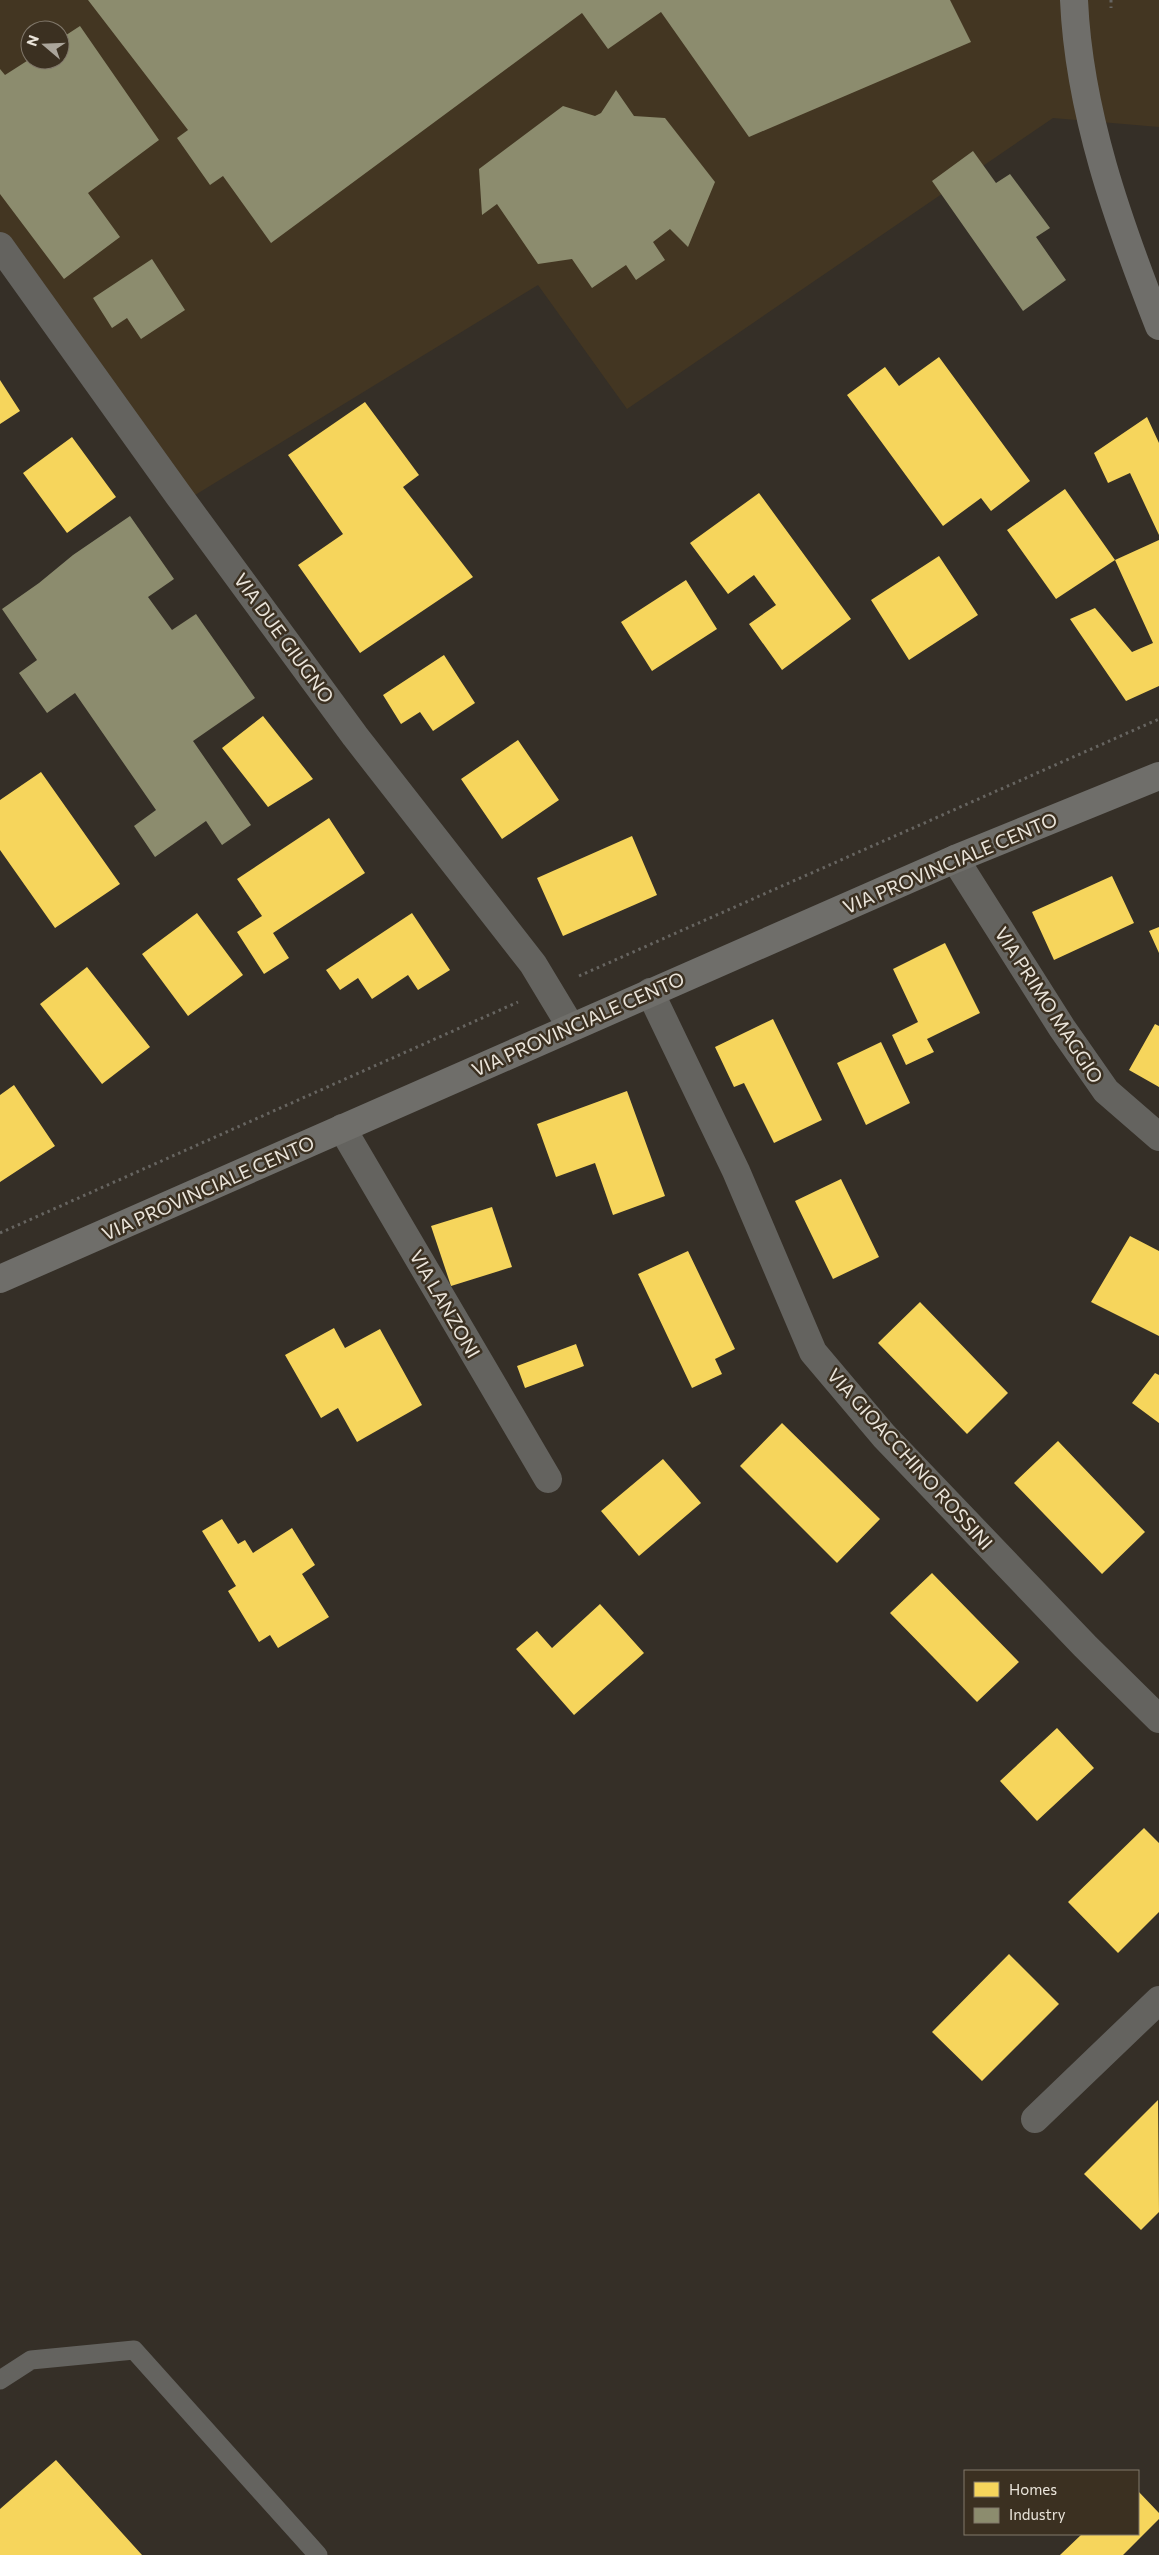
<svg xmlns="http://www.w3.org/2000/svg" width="1159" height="2555" font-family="Commissioner,sans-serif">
<rect width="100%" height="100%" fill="#352f27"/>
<path fill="#433622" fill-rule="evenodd" d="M0,0H1159V127L1053,118L627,409L538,285L182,503L0,236ZM30,30H60V60H30Z"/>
<path fill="#f6d55c" d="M939,357L1030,481L991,511L981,498L943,526L847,395L885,367L899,386Z
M0,380L20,411L0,424Z
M365,402L419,475L403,487L473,577L360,653L298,565L343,534L288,455Z
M1147,417L1159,443V535L1130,473L1108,483L1094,453Z
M72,437L116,497L67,533L23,473Z
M1065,489L1115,560L1056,599L1007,530Z
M759,493L851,619L782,670L749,624L776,605L754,575L728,594L690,543Z
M1159,540V686L1126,701L1070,619L1095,608L1132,652L1153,643L1115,560Z
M939,556L978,615L909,660L871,600Z
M686,580L717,629L652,671L621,622Z
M444,655L475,703L433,731L420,712L401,724L383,695Z
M263,716L313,779L268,807L222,748Z
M518,740L559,800L502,839L461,779Z
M41,772L120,884L55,928L0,850V800Z
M329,818L365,873L273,933L289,958L264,974L237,932L262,916L237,879Z
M632,836L657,895L563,936L537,878Z
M1112,876L1134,923L1054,960L1032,912Z
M197,913L243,975L188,1016L142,954Z
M412,913L450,970L418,990L408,975L372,999L358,978L340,990L326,970Z
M1159,927V953L1149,931Z
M945,943L980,1013L927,1039L934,1052L906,1065L892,1035L918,1022L893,969Z
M87,967L150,1047L102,1084L40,1004Z
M773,1019L822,1120L774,1143L744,1083L734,1087L715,1047Z
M1155,1024L1159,1026V1087L1129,1070Z
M881,1042L910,1103L866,1125L837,1063Z
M14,1085L55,1146L0,1182V1095Z
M627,1091L665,1196L613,1215L595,1163L556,1177L537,1124Z
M841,1179L879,1257L833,1279L795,1201Z
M492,1207L512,1267L451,1286L431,1226Z
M1130,1236L1159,1251V1336L1091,1302Z
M688,1251L735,1349L715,1359L722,1374L692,1388L638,1274Z
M920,1302L1008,1393L967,1434L878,1343Z
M334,1328L345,1348L380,1329L422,1405L357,1442L338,1408L321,1418L285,1355Z
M576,1344L584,1366L525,1388L517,1366Z
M1155,1373L1159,1375V1423L1132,1403Z
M782,1423L880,1519L837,1563L740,1466Z
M1058,1441L1145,1532L1102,1574L1014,1483Z
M663,1459L701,1503L639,1556L601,1511Z
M222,1519L238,1544L245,1540L253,1553L292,1528L315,1565L302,1574L329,1617L278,1648L270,1635L259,1642L228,1591L236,1586L202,1531Z
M932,1573L1019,1662L977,1702L890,1613Z
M600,1604L644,1653L574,1715L516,1649L537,1631L552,1648Z
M1057,1728L1094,1768L1037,1821L1000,1781Z
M1144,1828L1159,1843V1912L1118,1953L1068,1902Z
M1009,1954L1059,2004L982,2081L932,2032Z
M1158,2100L1159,2212L1141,2230L1084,2174Z
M56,2460L142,2555H0V2509Z
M1138,2491L1159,2513V2519L1123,2555H1060L1082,2534H1138Z"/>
<path fill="#8c8c6e" d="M88,0H950L971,42L749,137L661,12L608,49L582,13L271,243L223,176L210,185L177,138L188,130Z
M80,26L159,140L88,193L120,237L64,279L0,194V69L5,75L30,59L60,60V39Z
M616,90L634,116L665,118L715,182L688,247L670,229L653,242L665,260L636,280L626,265L592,288L572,259L538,264L497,204L482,215L479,169L563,106L595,116L601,113Z
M973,151L996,183L1010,174L1050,228L1036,237L1066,280L1023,311L932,181Z
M152,259L185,310L141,339L127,318L112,328L93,298Z
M130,516L174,579L148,597L172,630L196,614L255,698L193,741L251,825L222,845L206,821L155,857L134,826L156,810L75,693L47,713L19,673L37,660L2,609L39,583L73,555Z"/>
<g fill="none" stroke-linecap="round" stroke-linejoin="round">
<path stroke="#676561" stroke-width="3" stroke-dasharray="2.5 4" stroke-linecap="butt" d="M1111,0V8
M579,976L1159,719
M0,1233L518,1002"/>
<path stroke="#64635f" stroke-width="19" d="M0,2380L31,2360L134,2350L318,2555"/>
<path stroke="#64635f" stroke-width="28" d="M0,246L179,496L355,736L533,964L571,1027
M955,859L1062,1028L1106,1091L1159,1137
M650,992L736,1171L813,1352L884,1436L1085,1646L1159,1719
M342,1128L548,1479
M1035,2119L1159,2000"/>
<path stroke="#6f6e6a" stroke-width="28" d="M1074,0C1079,113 1118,221 1159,326
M0,1279L955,859L1159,776"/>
</g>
<g text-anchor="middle" stroke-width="5" stroke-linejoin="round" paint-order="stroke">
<g font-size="19" fill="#eae4da" stroke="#3b3021">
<text transform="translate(284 638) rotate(54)" y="7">VIA DUE GIUGNO</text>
<text transform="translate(950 863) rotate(-23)" y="7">VIA PROVINCIALE CENTO</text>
<text transform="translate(1049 1005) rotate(57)" y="7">VIA PRIMO MAGGIO</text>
<text transform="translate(578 1024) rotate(-24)" y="7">VIA PROVINCIALE CENTO</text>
<text transform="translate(208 1188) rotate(-24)" y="7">VIA PROVINCIALE CENTO</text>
<text transform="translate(445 1304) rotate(60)" y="7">VIA LANZONI</text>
<text transform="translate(910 1459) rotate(48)" y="7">VIA GIOACCHINO ROSSINI</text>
</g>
</g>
<rect x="964" y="2470" width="175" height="65" fill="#3b3021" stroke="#81786b"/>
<rect x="974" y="2482" width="25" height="15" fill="#f6d55c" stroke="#81786b"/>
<text x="1009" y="2495" font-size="15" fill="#eae4da">Homes</text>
<rect x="974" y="2508" width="25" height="15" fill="#8c8c6e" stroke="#81786b"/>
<text x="1009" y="2520" font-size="15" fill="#eae4da">Industry</text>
<g transform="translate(45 45) rotate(289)"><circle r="24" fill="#3b3021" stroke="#81786b"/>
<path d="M0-4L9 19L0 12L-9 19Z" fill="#aba59b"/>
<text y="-8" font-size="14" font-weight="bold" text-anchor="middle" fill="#eae4da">N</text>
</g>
</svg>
